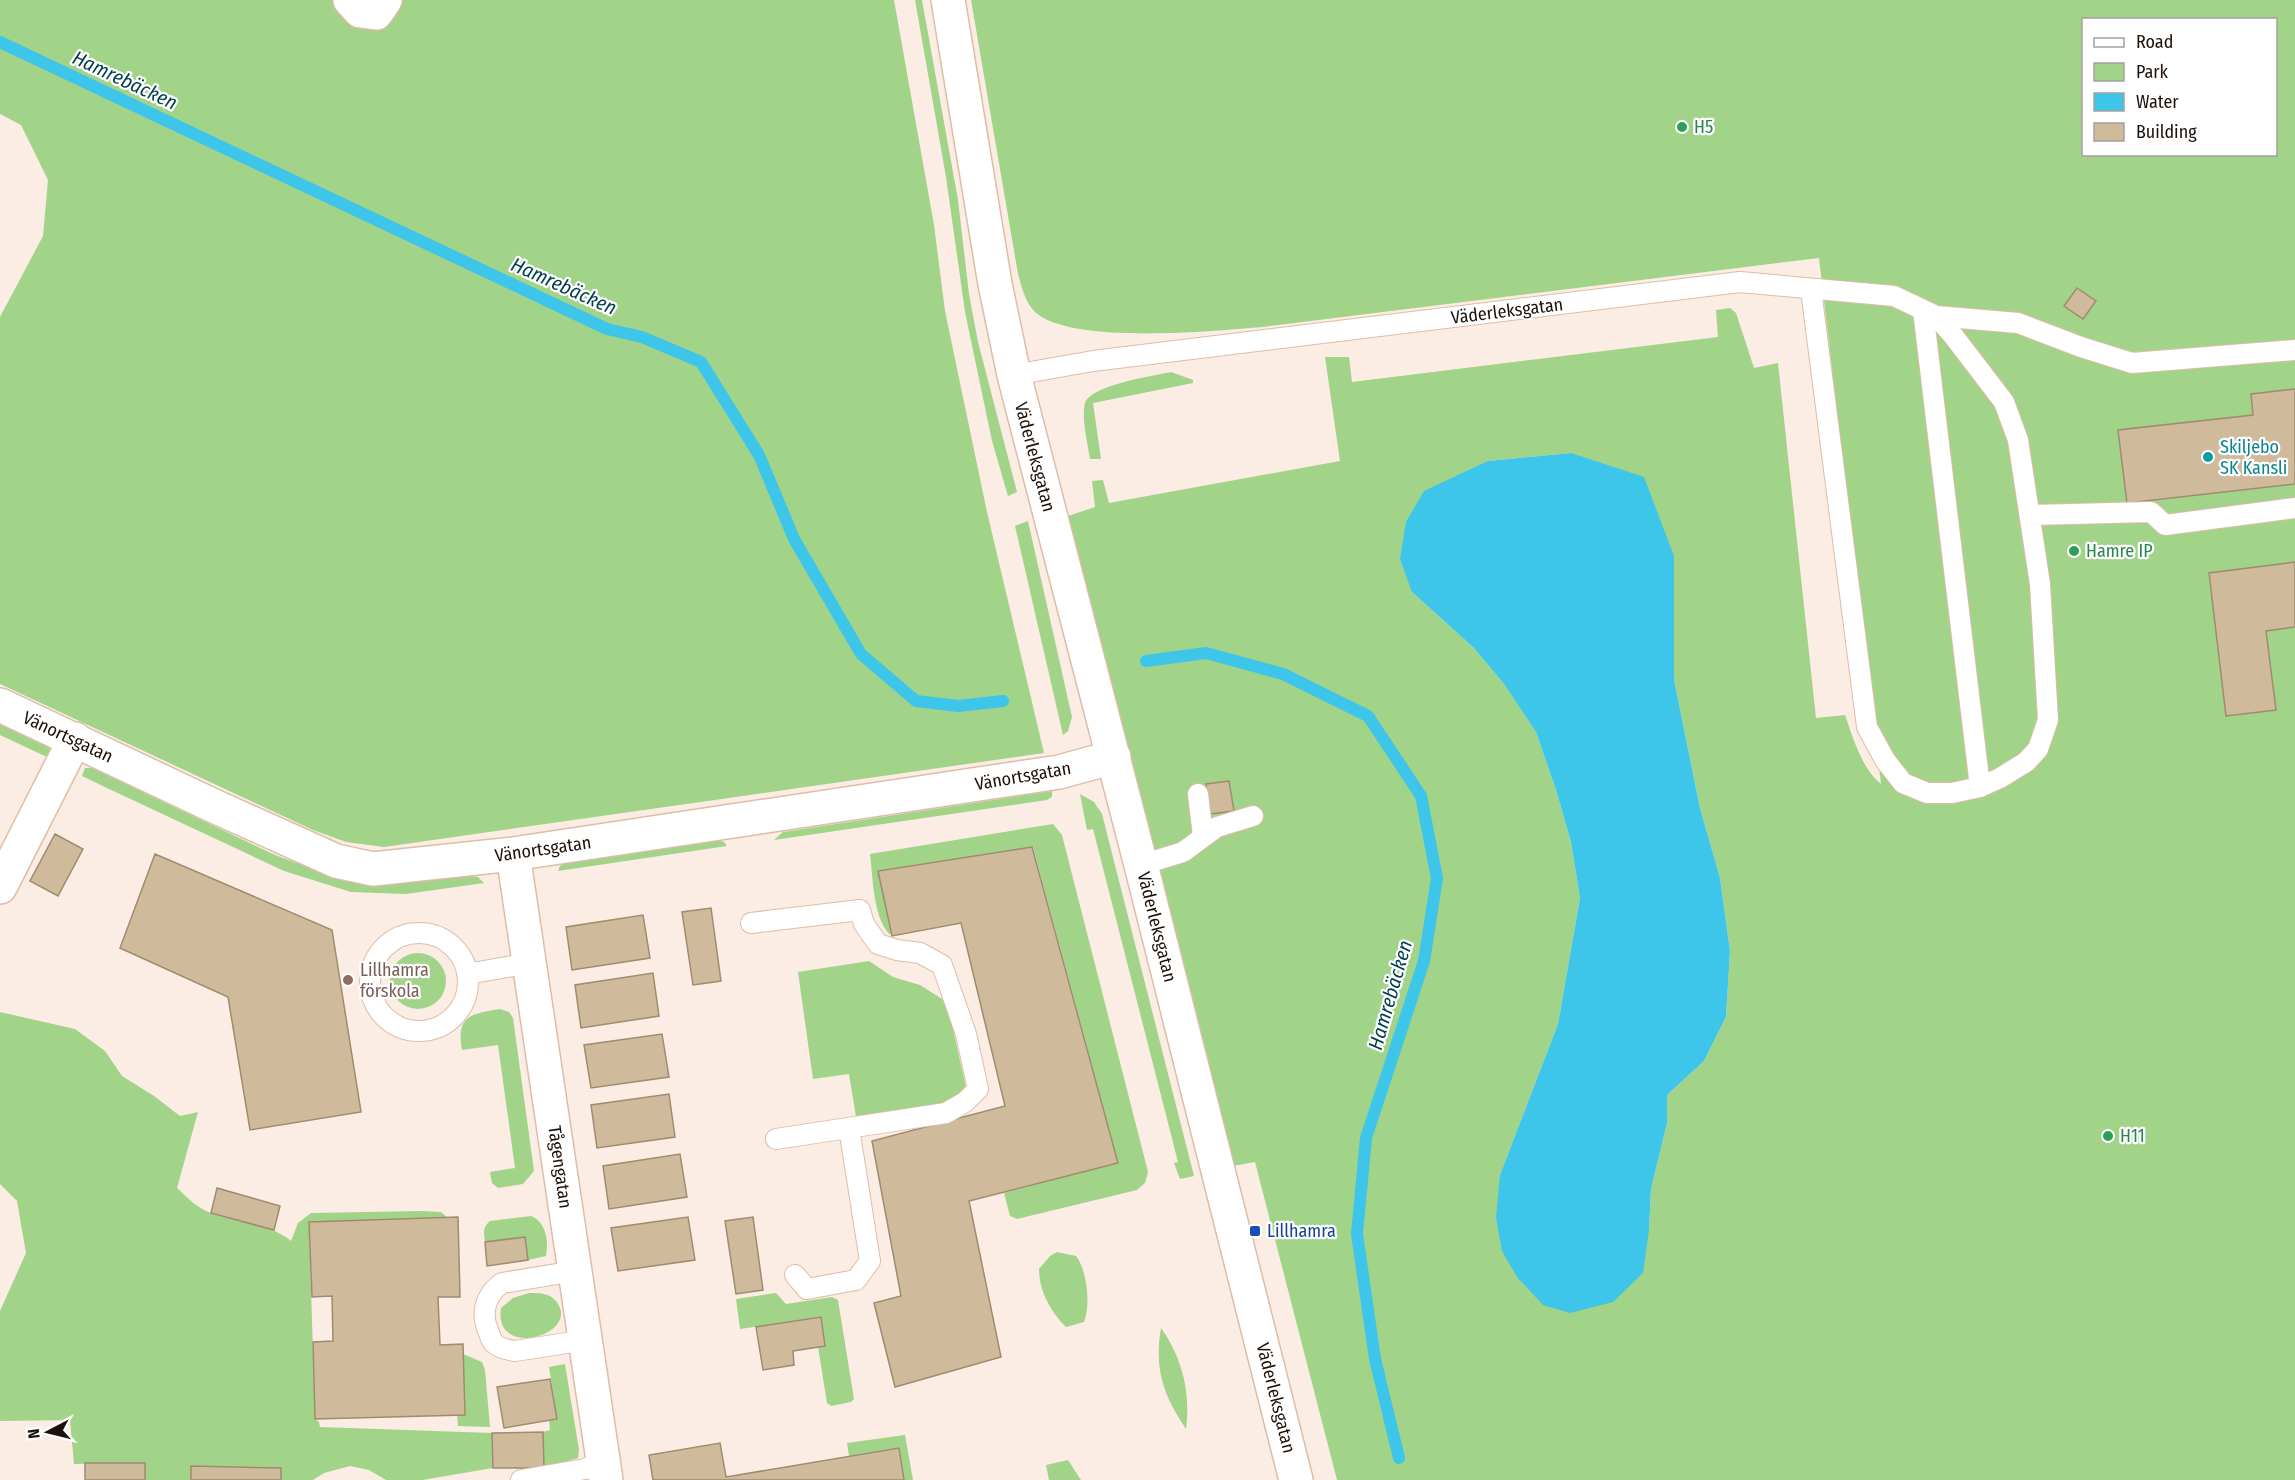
<svg xmlns="http://www.w3.org/2000/svg" width="2295" height="1480" font-family="'Fira Sans Condensed',sans-serif">
<rect width="100%" height="100%" fill="#fbede4"/>
<path fill="#a1d389" fill-rule="evenodd" d="M0,0H894L934,225L945,311L987,512L1044,753L384,847L346,842L313,830L0,684V317L43,236L48,180L21,125L0,114Z
M915,0H922L958,200L969,294L978,342L1017,492L1008,496L992,441L965,312L946,177Z
M971,0H2295V1480H1337L1255,1162L1233,1166L1065,517L1095,507L1092,481L1103,480L1109,503L1340,461L1325,357H1349L1352,382L1718,337L1716,310L1730,308L1736,313L1754,368L1778,363L1816,718L1845,715C1853,738 1862,769 1881,784L1819,258L1262,327C1213,331 1071,345 1035,312C1025,302 1022,288 1018,274ZM2084,20H2276V154H2084ZM1571,453L1674,556V680L1700,808L1720,878L1730,951L1726,1017L1704,1061L1667,1095V1123L1651,1189L1649,1230L1500,1175L1558,1024L1580,898L1571,842L1556,790L1536,732L1504,684L1474,648L1412,592L1488,461Z
M1171,372L1193,380V383L1093,403L1101,459H1090C1088,445 1081,417 1085,403C1091,385 1153,376 1171,372Z
M1028,521L1072,717L1068,731L1063,735L1015,526Z
M0,722L43,741L50,749L49,758L0,735Z
M85,768H92L275,855L321,872L386,884L471,876L478,877L484,883L406,894L351,892L284,871L107,788L82,776Z
M1052,791V797L1047,800L774,840L783,832Z
M1080,794L1094,802L1102,814L1194,1176L1180,1179L1174,1163L1178,1162L1093,829L1087,830Z
M1053,824L1062,835L1148,1172L1145,1183L1137,1190L1017,1219L1010,1216L1004,1193L1118,1162L1033,847L879,871L892,936C873,922 873,877 870,854Z
M717,840L724,842L727,846L558,871L560,866L565,863Z
M390 981a28 28 0 1 1 56 0a28 28 0 1 1-56 0Z
M869,961L893,977L920,985L947,1002L966,1087L942,1107L856,1117L849,1074L813,1079L798,972Z
M500,1009L509,1012L513,1018L534,1171L523,1184L498,1188L492,1183L490,1172L515,1168L498,1045L462,1050C456,1016 470,1014 500,1009Z
M0,1012L75,1029L105,1051L122,1076L154,1096L180,1116L198,1112L177,1188C188,1198 197,1208 211,1213C238,1223 269,1223 291,1241L298,1223L311,1213L421,1211L441,1212L448,1218L309,1222L315,1419L319,1422L320,1427L492,1433L493,1468L422,1480H386L369,1470L350,1466L324,1473L313,1480H281V1468L192,1466L191,1480H145V1463L74,1464L70,1420L0,1421V1311L26,1253L17,1201L0,1184Z
M531,1216C546,1222 549,1241 546,1256L528,1260L524,1237L485,1242C484,1233 482,1228 490,1221Z
M1057,1252L1076,1256C1087,1270 1091,1305 1084,1322L1066,1327C1051,1312 1039,1291 1039,1269L1050,1256Z
M529,1293C540,1293 552,1293 558,1304C578,1336 493,1359 501,1308L513,1298Z
M776,1293L786,1304L832,1297L838,1300L854,1399L851,1402L831,1406L827,1403L818,1347L825,1346L821,1317L740,1329L736,1299Z
M1161,1328C1182,1357 1191,1393 1186,1429C1163,1395 1154,1369 1161,1328Z
M463,1354L482,1362L485,1370L490,1427L458,1426L457,1415L465,1414Z
M565,1364L579,1450L578,1458L544,1468L543,1432L550,1430L549,1420L557,1418L549,1367Z
M905,1435L913,1480H904L899,1448L849,1456L847,1443Z
M1068,1460L1081,1480H1049L1046,1465Z"/>
<path fill="#3dc5ea" d="M1571,453L1644,477L1674,556V680L1700,808L1720,878L1730,951L1726,1017L1704,1061L1667,1095V1123L1651,1189L1649,1230L1643,1273L1613,1302L1570,1313L1543,1305L1517,1277L1502,1251L1496,1218L1500,1175L1558,1024L1580,898L1571,842L1556,790L1536,732L1504,684L1474,648L1412,592L1400,559L1406,522L1424,491L1488,461Z"/>
<g fill="none" stroke-linecap="round" stroke-linejoin="round">
<path stroke="#3dc5ea" stroke-width="12" d="M0,42L607,329L642,337L701,362L759,455L794,539L861,654L916,701L958,706L1003,701
M1146,661L1206,653L1283,674L1368,716L1421,796L1437,878L1424,961L1366,1138L1357,1234L1375,1359L1399,1458"/>
</g>
<path fill="#cfbb9c" stroke="#9f8b6e" stroke-width="1.5" d="M2077,288L2096,301L2083,319L2064,306Z
M2295,389V484L2127,503L2118,430L2253,415L2251,394Z
M2295,562V627L2266,631L2276,710L2226,716L2209,573Z
M1229,781L1234,811L1210,814L1206,784Z
M55,834L83,849L58,896L30,881Z
M1032,847L1118,1163L969,1201L1001,1357L895,1387L874,1303L901,1296L872,1141L1005,1106L961,923L892,936L878,871Z
M155,854L332,930L361,1112L250,1130L228,997L120,948Z
M711,908L721,981L693,985L682,912Z
M643,915L650,958L572,970L566,927Z
M653,973L659,1016L581,1028L575,985Z
M662,1034L669,1077L591,1088L584,1045Z
M669,1094L675,1137L597,1148L591,1105Z
M680,1154L687,1197L609,1209L603,1166Z
M217,1188L280,1206L274,1230L211,1213Z
M458,1217L460,1297H438L440,1345L463,1344L465,1415L315,1419L313,1342L333,1341L332,1296L312,1297L309,1222Z
M688,1217L695,1260L618,1271L611,1228Z
M753,1217L763,1290L736,1294L725,1221Z
M525,1237L528,1260L487,1266L485,1242Z
M821,1317L825,1346L793,1351L794,1365L763,1370L756,1327Z
M550,1379L557,1419L504,1428L497,1387Z
M543,1432L544,1468H493L492,1433Z
M720,1443L726,1477L899,1448L904,1480H653L649,1455Z
M85,1463H145V1480H85Z
M191,1466L281,1468V1480H191Z"/>
<g fill="none" stroke-linecap="round" stroke-linejoin="round">
<defs>
<path id="service" d="M1923,310L1980,787
M1936,316L2018,323L2081,347L2132,363L2295,350
M1014,375L1093,361L1740,282L1894,296L1936,316L1952,334L2004,402L2018,440L2040,584L2048,720L2038,749L2026,762L2000,778L1980,787L1952,793H1927L1903,783L1885,760L1867,727L1811,290
M2030,515L2151,512L2165,525L2295,508
M1198,794L1203,836
M1141,865L1183,852L1217,827L1253,816
M751,923L860,910L864,924L878,944L897,950L920,953L942,965L966,1034L978,1089L965,1102L946,1113L776,1139
M370 982a49 49 0 1 1 98 0a49 49 0 1 1-98 0Z
M467,974L530,963
M575,1271L502,1283C485,1295 480,1314 489,1333C490,1336 491,1340 493,1342C498,1348 508,1350 515,1351L586,1340
M795,1275L807,1289L856,1280L870,1261L849,1128
M521,1480L585,1469L603,1461"/>
<path id="minor" d="M350,0L360,11L376,13L385,0
M0,705L216,807L336,861L373,869L513,854L1059,772L1114,757
M513,854L606,1480
M0,887L75,739"/>
<path id="tertiary" d="M948,0L995,284L1014,375L1141,865L1296,1480"/>
</defs>
<use href="#service" stroke="#ddbda7" stroke-width="22"/>
<use href="#minor" stroke="#ddbda7" stroke-width="36"/>
<use href="#tertiary" stroke="#ddbda7" stroke-width="36"/>
<use href="#service" stroke="#fff" stroke-width="20"/>
<use href="#minor" stroke="#fff" stroke-width="33"/>
<use href="#tertiary" stroke="#fff" stroke-width="33"/>
</g>
<g fill="#2e9e5b" stroke="#fff" stroke-width="2">
<circle cx="1682" cy="127" r="6"/>
<circle cx="2074" cy="551" r="6"/>
<circle cx="2108" cy="1136" r="6"/>
</g>
<circle fill="#0f9aa8" stroke="#fff" stroke-width="2" cx="2208" cy="457" r="6"/>
<circle fill="#8d6e63" stroke="#fff" stroke-width="2" cx="348" cy="980" r="6"/>
<rect fill="#1a4fb4" stroke="#fff" stroke-width="2" x="1249" y="1225" width="12" height="12" rx="3"/>
<g text-anchor="middle" stroke-width="4.5" stroke-linejoin="round" paint-order="stroke">
<g font-size="18" fill="#27864d" stroke="#fff" text-anchor="start">
<text x="1694" y="133">H5</text>
<text x="2086" y="557">Hamre IP</text>
<text x="2120" y="1142">H11</text>
</g>
<g font-size="18" fill="#1d120a" stroke="#fff">
<text transform="translate(1507 311) rotate(-7)" y="6">Väderleksgatan</text>
<text transform="translate(1035 457) rotate(75)" y="6">Väderleksgatan</text>
<text transform="translate(68 737) rotate(25)" y="6">Vänortsgatan</text>
<text transform="translate(1023 776) rotate(-10)" y="6">Vänortsgatan</text>
<text transform="translate(543 849) rotate(-8)" y="6">Vänortsgatan</text>
<text transform="translate(1157 927) rotate(76)" y="6">Väderleksgatan</text>
<text transform="translate(560 1167) rotate(82)" y="6">Tågengatan</text>
<text transform="translate(1276 1398) rotate(76)" y="6">Väderleksgatan</text>
</g>
<g font-size="18" fill="#0d838f" stroke="#fff" text-anchor="start">
<text x="2220" y="453">Skiljebo<tspan x="2220" dy="21">SK Kansli</tspan></text>
</g>
<g font-size="18" fill="#785e54" stroke="#fff" text-anchor="start">
<text x="360" y="976">Lillhamra<tspan x="360" dy="21">förskola</tspan></text>
</g>
<g font-size="18" fill="#164399" stroke="#fff" text-anchor="start">
<text x="1267" y="1237">Lillhamra</text>
</g>
<g font-size="20" font-style="italic" fill="#013f4f" stroke="#fff">
<text transform="translate(125 80) rotate(25)" y="7">Hamrebäcken</text>
<text transform="translate(564 286) rotate(24)" y="7">Hamrebäcken</text>
<text transform="translate(1390 995) rotate(-74)" y="7">Hamrebäcken</text>
</g>
</g>
<rect x="2082" y="18" width="195" height="138" fill="#ffffff" stroke="#a5a09d" stroke-width="1.5"/>
<rect x="2094" y="38" width="30" height="9" fill="#ffffff" stroke="#a5a09d" stroke-width="1.5"/>
<text x="2136" y="48" font-size="18" fill="#1d120a">Road</text>
<rect x="2094" y="63" width="30" height="18" fill="#a1d389" stroke="#a5a09d" stroke-width="1.5"/>
<text x="2136" y="78" font-size="18" fill="#1d120a">Park</text>
<rect x="2094" y="93" width="30" height="18" fill="#3dc5ea" stroke="#a5a09d" stroke-width="1.5"/>
<text x="2136" y="108" font-size="18" fill="#1d120a">Water</text>
<rect x="2094" y="123" width="30" height="18" fill="#cfbb9c" stroke="#a5a09d" stroke-width="1.5"/>
<text x="2136" y="138" font-size="18" fill="#1d120a">Building</text>
<g transform="translate(48 1432) rotate(263)" stroke="#ffffff" stroke-width="4.5" paint-order="stroke">
<path d="M0-4.5L10 22L0 15L-10 22Z" fill="#1d120a"/>
<text y="-9" font-size="16" font-weight="bold" text-anchor="middle" fill="#1d120a">N</text>
</g>
</svg>
